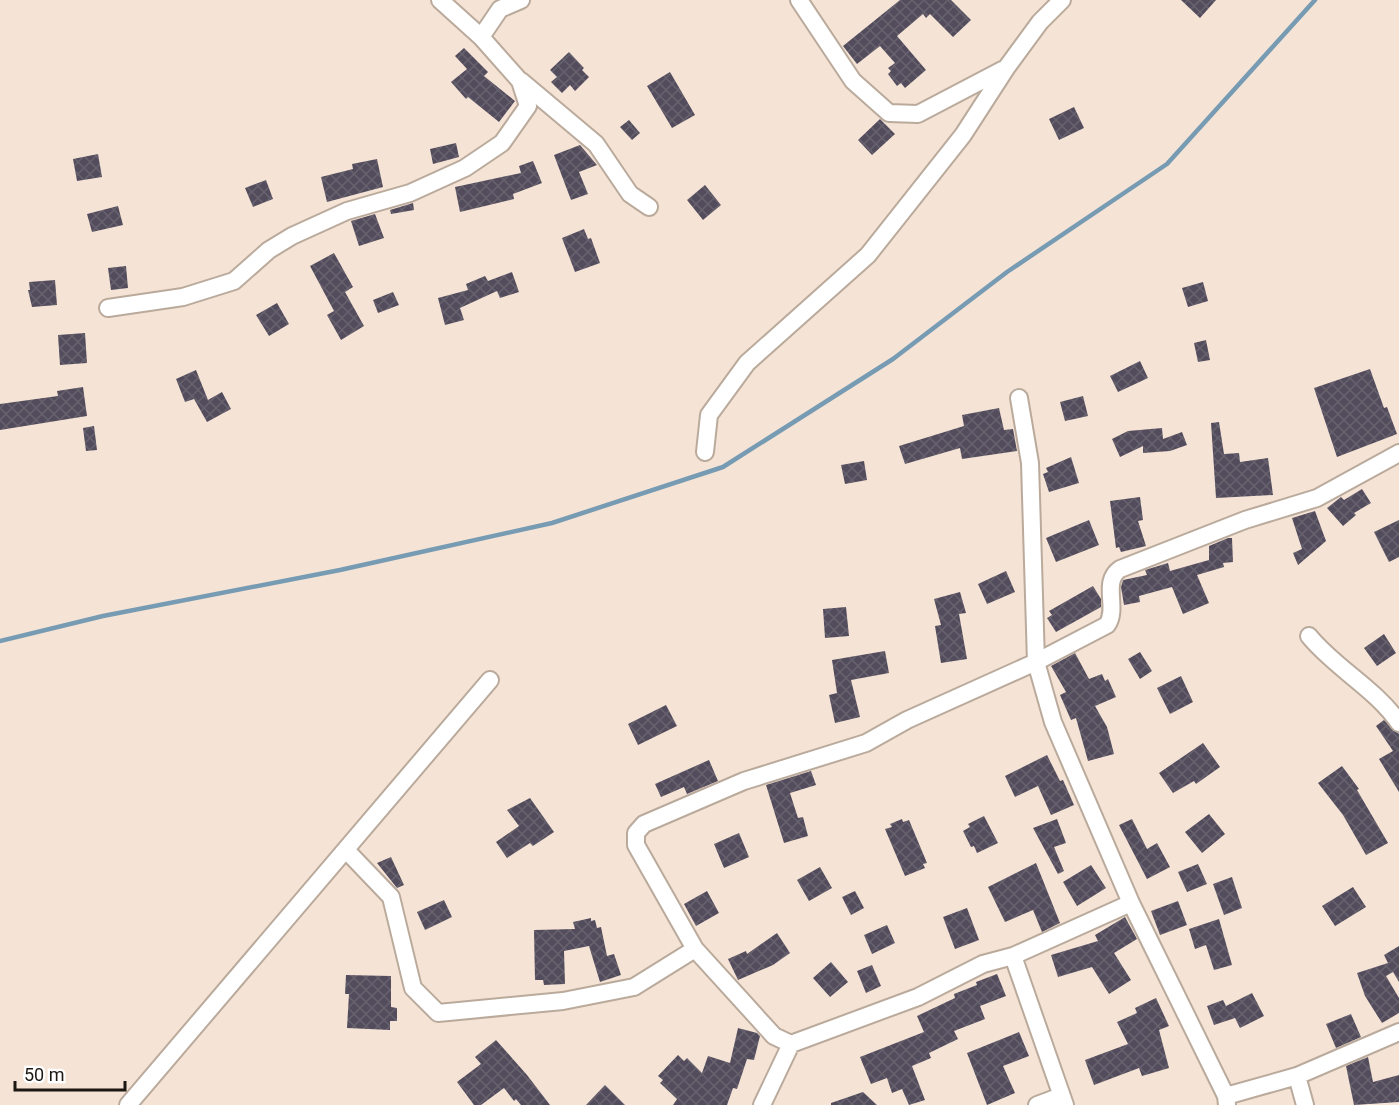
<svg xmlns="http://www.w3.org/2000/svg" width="1399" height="1105" font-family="Roboto,sans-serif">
<defs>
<pattern id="building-cross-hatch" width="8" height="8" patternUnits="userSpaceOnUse" patternTransform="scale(1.5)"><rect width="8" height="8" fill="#534c5c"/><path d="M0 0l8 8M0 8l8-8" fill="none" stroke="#68626e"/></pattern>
</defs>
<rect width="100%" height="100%" fill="#f5e4d6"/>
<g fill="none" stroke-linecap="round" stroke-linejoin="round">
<path stroke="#779bb3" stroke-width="4.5" d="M0,641L103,616L340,570L552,523L723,467L893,359L1007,272L1167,164L1315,0"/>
</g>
<path fill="url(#building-cross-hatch)" d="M900,0H951L971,20L953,37L930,14L926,18L923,14L897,36L926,70L905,88L901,83L897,86L888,74L891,71L888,68L895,63L880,46L857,64L843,46Z
M1181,0H1216L1200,18Z
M464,48L488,72L484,76L515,101L499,122L468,97L466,99L451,82L467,69L455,56Z
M569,52L584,68L582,70L589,77L575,91L570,85L562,93L551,82L557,77L550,70Z
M670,72L695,115L672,128L647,86Z
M1074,107L1084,128L1059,140L1049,119Z
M880,119L895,134L872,155L858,140Z
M629,120L640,133L632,140L620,127Z
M456,143L459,157L433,164L430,149Z
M580,145L597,165L579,172L588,194L571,200L554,155Z
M98,154L102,177L77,181L73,159Z
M377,159L383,187L327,202L321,177L353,169L352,164Z
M533,161L542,183L513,194L514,199L460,212L455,187L521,173L519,166Z
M266,180L273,199L253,207L245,188Z
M705,185L721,205L703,220L687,200Z
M413,203L414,210L391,214L390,210Z
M118,206L123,225L92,232L87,214Z
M375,214L384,238L359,246L351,221Z
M584,229L588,239L591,238L600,263L575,272L562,238Z
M334,253L353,287L345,292L364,326L341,340L327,315L334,311L310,266Z
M126,266L128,288L111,290L108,268Z
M512,272L519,292L500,298L497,291L460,308L464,320L445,325L438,298L468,290L466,284L485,276L488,281Z
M55,280L57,305L32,307L28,290H30L29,282Z
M1203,282L1208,301L1188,307L1182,288Z
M393,292L399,305L378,313L373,300Z
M277,303L289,324L269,336L256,315Z
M85,333L87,363L60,365L58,335Z
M1206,340L1210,360L1198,362L1194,343Z
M1140,361L1148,378L1118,392L1110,376Z
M1370,369L1384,408L1387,407L1397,434L1337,457L1314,388Z
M196,370L208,400L222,392L231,409L207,422L194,399L185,402L176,379Z
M83,387L87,416L0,430V404L58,396L57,391Z
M1083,396L1088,416L1065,421L1060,402Z
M999,408L1004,430L1013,429L1017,451L962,459L960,448L905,464L899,446L964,426L962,415Z
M1219,422L1224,454L1239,453L1240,462L1268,458L1273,495L1216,498L1211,423Z
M94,426L97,450L86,451L83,428Z
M1162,428L1163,439L1182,432L1187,445L1170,451L1143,453V446L1120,457L1112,439L1128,431Z
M1071,457L1079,483L1049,492L1043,474L1048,472L1046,468Z
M864,461L867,480L845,484L841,465Z
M1362,489L1371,503L1354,513L1356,515L1343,526L1327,508L1341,497L1344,500Z
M1140,497L1143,520L1138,521L1146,546L1121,552L1119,547L1116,548L1110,501Z
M1315,511L1326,541L1298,565L1293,553L1302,549L1292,518Z
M1089,520L1099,545L1056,562L1046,538Z
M1399,520V557L1389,562L1374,532Z
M1228,538H1232L1233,562L1223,563L1224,567L1197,575L1209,603L1183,614L1172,587L1139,596L1140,602L1124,605L1121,587L1123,580L1147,575L1145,570L1168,563L1170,571L1209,560V546Z
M1006,571L1015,592L987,604L978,584Z
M1093,586L1101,599V607L1056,632L1047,618L1052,615L1049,611Z
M960,592L966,613L959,614L967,659L941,663L935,626L941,625L934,599Z
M846,607L849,636L825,638L823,609Z
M1384,634L1396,653L1377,666L1364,648Z
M885,651L889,673L851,680L860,717L835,723L829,695L837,693L832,660Z
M1140,652L1152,671L1140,679L1128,659Z
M1075,653L1089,679L1102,674L1105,681L1108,679L1116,697L1095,706L1107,727L1114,754L1088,761L1076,718L1071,720L1060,695L1066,692L1051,666Z
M1181,676L1193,702L1170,714L1157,688Z
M666,705L677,726L638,745L628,724Z
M1384,720L1399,734V792L1379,759L1393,751L1376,726Z
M1203,743L1220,767L1196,784L1194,781L1173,793L1159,773Z
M1047,755L1060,781L1063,780L1074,805L1051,815L1038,786L1015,797L1005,776Z
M709,760L718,781L687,794L684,787L661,797L655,784Z
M1342,766L1359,789L1357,790L1388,843L1366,855L1343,815L1318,783Z
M811,771L816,785L790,793L798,818L803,817L808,836L784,843L766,785Z
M530,798L554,832L533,846L530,843L507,858L496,842L519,826L507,810Z
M1209,814L1225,834L1202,853L1185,832Z
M984,816L998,843L977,853L974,846L971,847L963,831L970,827L968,824Z
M902,819L903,822L909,820L927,863L923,864L925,868L905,876L885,829L892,827L890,824Z
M1057,819L1066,843L1054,847L1064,871L1058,874L1033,828Z
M1132,819L1147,849L1157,843L1170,867L1147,879L1119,825Z
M739,833L749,857L724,868L714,844Z
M391,857L404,885L397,888L377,863Z
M1036,863L1060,923L1042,932L1033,910L1005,922L988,887Z
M1198,864L1207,884L1187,892L1178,872Z
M1091,865L1106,888L1077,906L1063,882Z
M820,867L832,888L809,901L797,880Z
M1232,877L1242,908L1224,915L1213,884Z
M1353,887L1366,907L1335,926L1322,906Z
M707,891L719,913L696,926L684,904Z
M855,891L864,908L851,915L842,897Z
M444,900L452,917L425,930L417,912Z
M1178,901L1187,925L1160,935L1151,911Z
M967,908L979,940L955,949L943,917Z
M1125,917L1137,939L1114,953L1131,980L1109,994L1092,967L1058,977L1051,955L1098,941L1095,935Z
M591,918V921L595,920L597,928L601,927L607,956L614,954L621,975L600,982L589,946L564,951L565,984L544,985L543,980H535L534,930L575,929L573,922Z
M1219,919L1232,965L1214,970L1206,945L1195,949L1189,929Z
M887,925L895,943L872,954L864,935Z
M777,933L790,953L773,965L738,980L728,959L746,951L747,954Z
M1399,946V982L1393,972L1386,976L1399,998V1013L1382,1023L1365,996L1357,973L1388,963L1384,955Z
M831,962L848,982L830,997L813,978Z
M872,965L881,986L866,993L857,971Z
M997,974L1006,996L980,1006L985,1019L954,1031L958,1039L929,1053L931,1058L912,1066L925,1100L909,1105L902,1089L892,1093L887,1078L871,1084L860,1057L924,1032L917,1016L955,998L954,994L977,985L976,982Z
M346,975L391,976V1007L397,1008V1021H390V1030L347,1028L349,994H345Z
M1252,993L1264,1016L1240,1028L1235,1018L1214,1025L1207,1006L1223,1000L1226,1006Z
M1156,998L1169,1026L1159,1030L1169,1068L1142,1076L1139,1068L1094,1085L1085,1060L1128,1044L1117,1022L1137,1013L1135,1008Z
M1351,1014L1361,1037L1336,1048L1326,1024Z
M738,1028L757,1033L760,1036L754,1060L747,1059L737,1089L733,1088L727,1105H673L677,1099L660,1083L663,1080L658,1076L678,1055L684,1061L687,1058L702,1073L708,1056L730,1063Z
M1019,1032L1029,1056L1003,1066L1015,1093L987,1105L967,1053Z
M496,1040L527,1075L550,1105H521L516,1099L514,1101L504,1088L481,1105H474L457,1082L481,1064L475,1057Z
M1368,1057L1373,1082L1399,1075V1102L1354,1105L1346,1066Z
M605,1085L625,1105H586Z
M863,1092L877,1105H831V1103Z"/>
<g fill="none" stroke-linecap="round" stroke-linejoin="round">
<defs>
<path id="minor" d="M440,0L481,37L500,9L521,0
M799,0L853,81L889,113L918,114L1002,70
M521,81L596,144L630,194L649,207
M108,308L183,297L234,281L269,250L292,236L347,211L410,193L465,168L502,143L528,106L520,81L481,37
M1019,398L1030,463L1036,662L1053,722L1131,903L1226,1096L1227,1105
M705,452L709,415L747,363L868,255L963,135L1007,67L1040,22L1062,0
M1309,636C1335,668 1376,689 1399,723
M346,850L391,897L413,988L438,1013L563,1001L634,987L695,949
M1013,956L1065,1105
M791,1044L774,1036L695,949L636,845V833L644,824L744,781L866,743L907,720L1036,662L1107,625C1119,608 1101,582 1120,569L1245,520L1317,498L1399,453
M1297,1076L1305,1105
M1226,1096L1297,1076L1399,1032
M128,1105L490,680
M762,1105L791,1044L918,997L983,964L1013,956L1131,903
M1037,1105L1061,1096"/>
</defs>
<use href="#minor" stroke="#baaa9c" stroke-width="20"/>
<use href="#minor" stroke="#fff" stroke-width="16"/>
</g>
<path d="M15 1081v9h110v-9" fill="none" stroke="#1d1712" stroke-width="3"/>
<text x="24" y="1081" font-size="18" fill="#1d1712" stroke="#ffffff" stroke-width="4.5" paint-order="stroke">50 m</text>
</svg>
